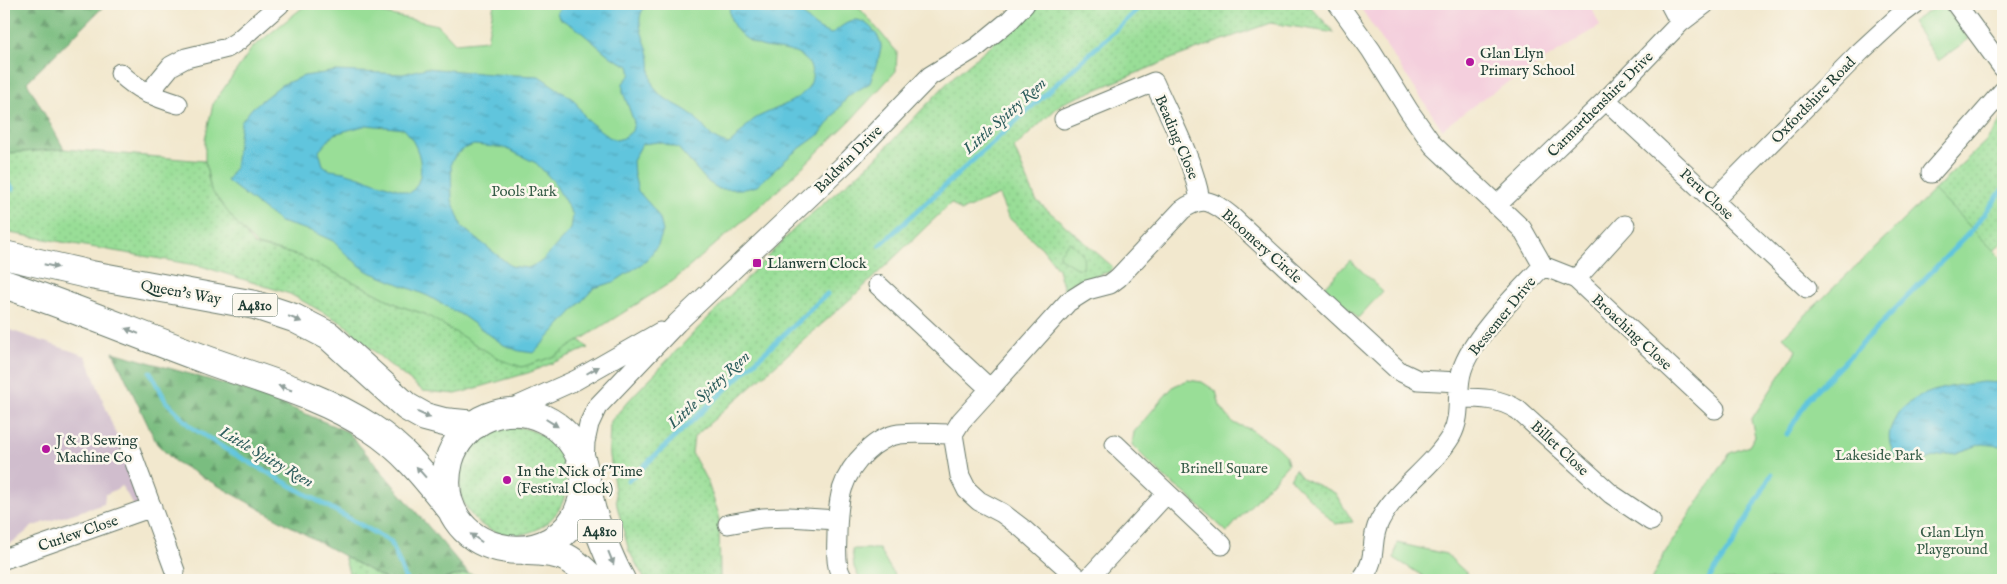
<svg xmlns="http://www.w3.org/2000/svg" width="2007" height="584" font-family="'IM FELL English',serif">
<defs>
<pattern id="grass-dots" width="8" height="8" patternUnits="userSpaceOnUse" patternTransform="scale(1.25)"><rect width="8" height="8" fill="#99de97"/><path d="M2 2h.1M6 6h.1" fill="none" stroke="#83bf83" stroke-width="1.8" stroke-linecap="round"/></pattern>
<pattern id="forest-firs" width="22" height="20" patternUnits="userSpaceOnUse" patternTransform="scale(1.25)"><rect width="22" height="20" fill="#7abd80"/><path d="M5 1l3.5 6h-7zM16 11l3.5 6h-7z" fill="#639b6a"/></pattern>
<pattern id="water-ripples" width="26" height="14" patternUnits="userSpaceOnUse" patternTransform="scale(1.25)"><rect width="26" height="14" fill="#60c5dd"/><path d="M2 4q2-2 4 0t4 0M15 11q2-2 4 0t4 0" fill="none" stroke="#4fa1b4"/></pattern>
</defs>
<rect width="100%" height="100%" fill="#fbf7ec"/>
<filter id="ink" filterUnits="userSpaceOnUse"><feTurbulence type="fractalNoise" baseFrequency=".02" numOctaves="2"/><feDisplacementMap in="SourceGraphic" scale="10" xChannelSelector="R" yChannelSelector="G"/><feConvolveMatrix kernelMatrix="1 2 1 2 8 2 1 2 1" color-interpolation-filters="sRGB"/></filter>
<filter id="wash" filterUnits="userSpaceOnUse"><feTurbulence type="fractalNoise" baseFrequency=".0096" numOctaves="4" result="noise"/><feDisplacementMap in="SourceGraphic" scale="20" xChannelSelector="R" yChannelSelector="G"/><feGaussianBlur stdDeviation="1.12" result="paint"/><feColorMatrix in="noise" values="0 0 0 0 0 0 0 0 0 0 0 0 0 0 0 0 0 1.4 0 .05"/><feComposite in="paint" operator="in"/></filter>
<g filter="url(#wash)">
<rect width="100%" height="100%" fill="#f2e8ce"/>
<path fill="#f4cfdd" d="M1358,4H1590L1600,26L1485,97L1442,129Z"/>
<path fill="#d0bdcd" d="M4,328L86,356L142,503L134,506L122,486L105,495L104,504L33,526L16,540L4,547Z"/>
<path fill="url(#grass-dots)" stroke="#5c8e66" d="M1035,4H1308L1335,33L1270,23L1176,57L1061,104L1014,148L1036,200L1113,267L1109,272L1074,282L1064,290L1058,269L1042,248L1008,217L999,195L961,211L951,203L857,293L694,437L692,453L708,483L719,515L720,580H645L629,551L617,506L609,449L610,422L630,399L795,228L873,161L952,78L1009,30Z
M2003,117V242L1994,251L1967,268L1952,208L1934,190L1986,141Z
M4,147L9,153L64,149L205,161L211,190L254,245L300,256L366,288L400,306L425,314L529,360L580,340L588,348L531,372L456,394L423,391L385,361L344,324L290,294L201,266L4,232Z
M459 481a54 54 0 1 1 108 0a54 54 0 1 1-108 0Z
M1295,469L1302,478L1335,493L1353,522L1335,524L1290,479Z
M344,556L387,580H351Z
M468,573L490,580H439Z"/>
<path fill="url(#forest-firs)" stroke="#4c7d5a" d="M4,4H106L27,82L64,149L9,153L4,147Z
M113,352L259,394L348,432L468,573L439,580H387L174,461L157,444Z"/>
<path fill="#99de97" stroke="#5c8e66" d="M307,4H357L362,9L438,25L455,43L487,40L494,4H856L897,52L896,71L848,123L775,193L673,281L555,356L522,367L501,360L425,314L400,306L366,288L300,256L257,245L237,224L211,190L205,161V139L213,104L252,48Z
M1940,4H1942L1969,39L1938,61L1912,22Z
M1934,190L2003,260V580H1651L1666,551L1730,453L1749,446L1755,436L1751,420L1797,350L1783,337Z
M1069,242C1081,251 1085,252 1083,269L1076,268L1060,258L1059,254Z
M1350,260L1383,291L1358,318L1325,287Z
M1188,380L1202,382L1216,391L1220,406L1233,423L1250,429L1276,446L1286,456L1288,464L1227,532L1187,495L1164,477L1132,445L1134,432L1163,398L1174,386Z
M1397,543L1446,554L1474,580H1429L1394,558Z
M852,549H879L897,580H860L854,567Z"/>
<path fill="url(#water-ripples)" stroke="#408188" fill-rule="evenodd" d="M563,4H646C643,9 639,15 640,22C640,33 648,47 650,59C651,70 649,81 656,90C664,101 680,105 691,114C706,126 708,140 729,144C739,137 744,127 753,120C769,109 816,99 812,72C808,50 781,50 765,47C744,42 726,25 730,4H796C805,19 815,29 831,34C838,29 847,21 856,20C867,20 882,37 881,48C879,60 873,72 870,83L848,96L820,134L792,154L757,186L745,189H719L708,182L678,148L659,142L642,144L633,161L634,174L638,191L653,208L660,219L663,231L658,245L646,261L614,282L594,288L534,353L519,351L504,345L463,316L428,296L367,271L349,257L333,241L311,231L280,222L227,181L235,167L241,122L252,108L281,85L304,76L337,71L403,74L426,68L491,74L539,76L574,100L587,120L609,137L616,140L624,138L632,131L634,122L623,92V83L631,74L629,66L611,57L576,28L559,18L557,12ZM367,125L404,129C420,146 429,177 410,193L344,172L330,170L323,165L319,151L334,134ZM474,145L505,148L536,163L553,181L566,203L573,215L571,229L542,261L528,268L511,266L462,227L452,200L451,163L455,156L465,148Z
M1983,382L2003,383V446L1982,444L1956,453L1937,456L1911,464C1901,461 1893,455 1890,444C1888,435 1890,428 1894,421C1909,390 1952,386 1983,382Z"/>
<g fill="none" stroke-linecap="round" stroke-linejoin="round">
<path stroke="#60c5dd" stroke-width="5" d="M4,179L13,189
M880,245L1144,4
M150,372L166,401L191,427L224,448L391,542L406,580
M1787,434L1809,398L1973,229L2003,189
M628,481L827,294
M1708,580L1733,544L1771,475"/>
</g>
</g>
<g filter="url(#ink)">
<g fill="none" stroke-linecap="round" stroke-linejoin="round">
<defs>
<path id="street" d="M1338,4L1371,50L1409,111L1433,145L1522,229L1543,266C1519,292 1472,337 1462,370C1455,391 1463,415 1451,436C1432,468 1397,488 1380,520C1368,542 1380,556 1361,580
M1670,4L1680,23
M1956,4L2003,68
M120,73C137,90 155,97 178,104
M148,94L171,66L186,58L227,48L238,41L280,4
M1606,100L1807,288
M1064,119L1154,82C1171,120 1193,159 1200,200
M1931,173L2003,91
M1714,200L1860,52L1899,16L1915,4
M1497,205L1606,100L1680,23L1705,4
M1543,266L1576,279L1715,409
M1576,279L1625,225
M878,285L990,389L1068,302L1087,290L1110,284L1118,278L1182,210C1203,195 1212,201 1231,216L1399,371L1418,380L1459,382
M990,389L961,421L953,434L960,476L967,490L979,501L1002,513L1023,529L1080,580
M1460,398C1481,398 1499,398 1518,410L1611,494L1651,521
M509,410L576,380L660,332
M1115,444L1222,545
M130,449L175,571
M584,464L585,442L589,424L597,407L677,323L849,160L930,76L977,47L1010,20L1025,4
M728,524L762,518L789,517L837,520
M4,559L152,507
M844,580C834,567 837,548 837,532C838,498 841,476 866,452C875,443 886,436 899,434C916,432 935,434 953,434
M1087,580L1167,493"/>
<path id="primary" d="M4,255L91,275L255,305L294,318L329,336L407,407L425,417L444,422L475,425
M4,284C72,307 139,335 207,360C262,380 321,395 371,428C404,449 427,479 451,509
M585,478C584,485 584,491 583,497C563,584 425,557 449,461C454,442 470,424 488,417C526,402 566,422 581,459C587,475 587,494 592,511C600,534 609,559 621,580
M527,551C561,552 569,555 593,580"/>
</defs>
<use href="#street" stroke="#69796a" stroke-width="21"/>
<use href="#primary" stroke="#69796a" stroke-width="30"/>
<use href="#street" stroke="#fff" stroke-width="19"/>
<use href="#primary" stroke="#fff" stroke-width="28"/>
</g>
<defs><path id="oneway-solid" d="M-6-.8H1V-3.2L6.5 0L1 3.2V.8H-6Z" transform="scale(1.25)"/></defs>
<g fill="#8f9e9a">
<use href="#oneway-solid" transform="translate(51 266) rotate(13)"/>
<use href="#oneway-solid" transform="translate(295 319) rotate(23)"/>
<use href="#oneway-solid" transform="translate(132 331) rotate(-158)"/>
<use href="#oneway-solid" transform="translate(593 370) rotate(-30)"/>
<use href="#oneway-solid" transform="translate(285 388) rotate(-161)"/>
<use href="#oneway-solid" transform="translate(424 415) rotate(24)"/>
<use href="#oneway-solid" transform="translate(552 423) rotate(32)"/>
<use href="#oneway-solid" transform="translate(421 472) rotate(-131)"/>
<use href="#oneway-solid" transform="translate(476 538) rotate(-145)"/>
<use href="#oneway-solid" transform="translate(611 558) rotate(68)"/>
</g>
</g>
<g fill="#b5179e" stroke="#fbf7ec" stroke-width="2">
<circle cx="1470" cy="62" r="5"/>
<rect x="752" y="258" width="10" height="10" rx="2.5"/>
<circle cx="46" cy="449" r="5"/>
<circle cx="507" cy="480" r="5"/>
</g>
<g text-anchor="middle" stroke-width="5" stroke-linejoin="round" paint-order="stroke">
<g fill="#fbf7ec" stroke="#61756b" stroke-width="1">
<rect x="232.5" y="293.5" width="45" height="23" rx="4"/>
<rect x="577.5" y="519.5" width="45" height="23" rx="4"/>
</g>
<g font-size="14" font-weight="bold" fill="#1f3d34">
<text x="255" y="310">A4810</text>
<text x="600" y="536">A4810</text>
</g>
<g font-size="15" fill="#1f3d34" stroke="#fbf7ec" text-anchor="start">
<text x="1480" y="58">Glan Llyn<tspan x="1480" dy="17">Primary School</tspan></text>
<text x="767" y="268">Llanwern Clock</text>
<text x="56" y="445">J &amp; B Sewing<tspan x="56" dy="17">Machine Co</tspan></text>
<text x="517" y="476">In the Nick of Time<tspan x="517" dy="17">(Festival Clock)</tspan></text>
</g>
<g font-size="15" fill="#1f3d34" stroke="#fbf7ec">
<text transform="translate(1813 100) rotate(-46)" y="5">Oxfordshire Road</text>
<text transform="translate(1600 104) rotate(-45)" y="5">Carmarthenshire Drive</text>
<text transform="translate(1177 137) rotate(67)" y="5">Beading Close</text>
<text transform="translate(848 159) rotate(-45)" y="5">Baldwin Drive</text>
<text transform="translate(1707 194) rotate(43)" y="5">Peru Close</text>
<text transform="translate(1262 246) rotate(42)" y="5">Bloomery Circle</text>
<text transform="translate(181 292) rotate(10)" y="5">Queen's Way</text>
<text transform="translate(1502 316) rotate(-51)" y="5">Bessemer Drive</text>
<text transform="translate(1632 332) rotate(43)" y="5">Broaching Close</text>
<text transform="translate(1560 448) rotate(43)" y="5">Billet Close</text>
<text transform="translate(78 533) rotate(-19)" y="5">Curlew Close</text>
</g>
<g font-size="15" fill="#375d48" stroke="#fbf7ec">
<text x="524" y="196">Pools Park</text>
<text x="1879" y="460">Lakeside Park</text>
<text x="1224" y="473">Brinell Square</text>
<text x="1952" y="537">Glan Llyn<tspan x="1952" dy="17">Playground</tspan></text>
</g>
<g font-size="16" font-style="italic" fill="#2f5f5e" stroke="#fbf7ec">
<text transform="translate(1004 115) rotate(-42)" y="6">Little Spitty Reen</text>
<text transform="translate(708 389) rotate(-43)" y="6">Little Spitty Reen</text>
<text transform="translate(267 456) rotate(30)" y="6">Little Spitty Reen</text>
</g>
</g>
<rect width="2007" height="584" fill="none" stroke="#fbf7ec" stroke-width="20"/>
</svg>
